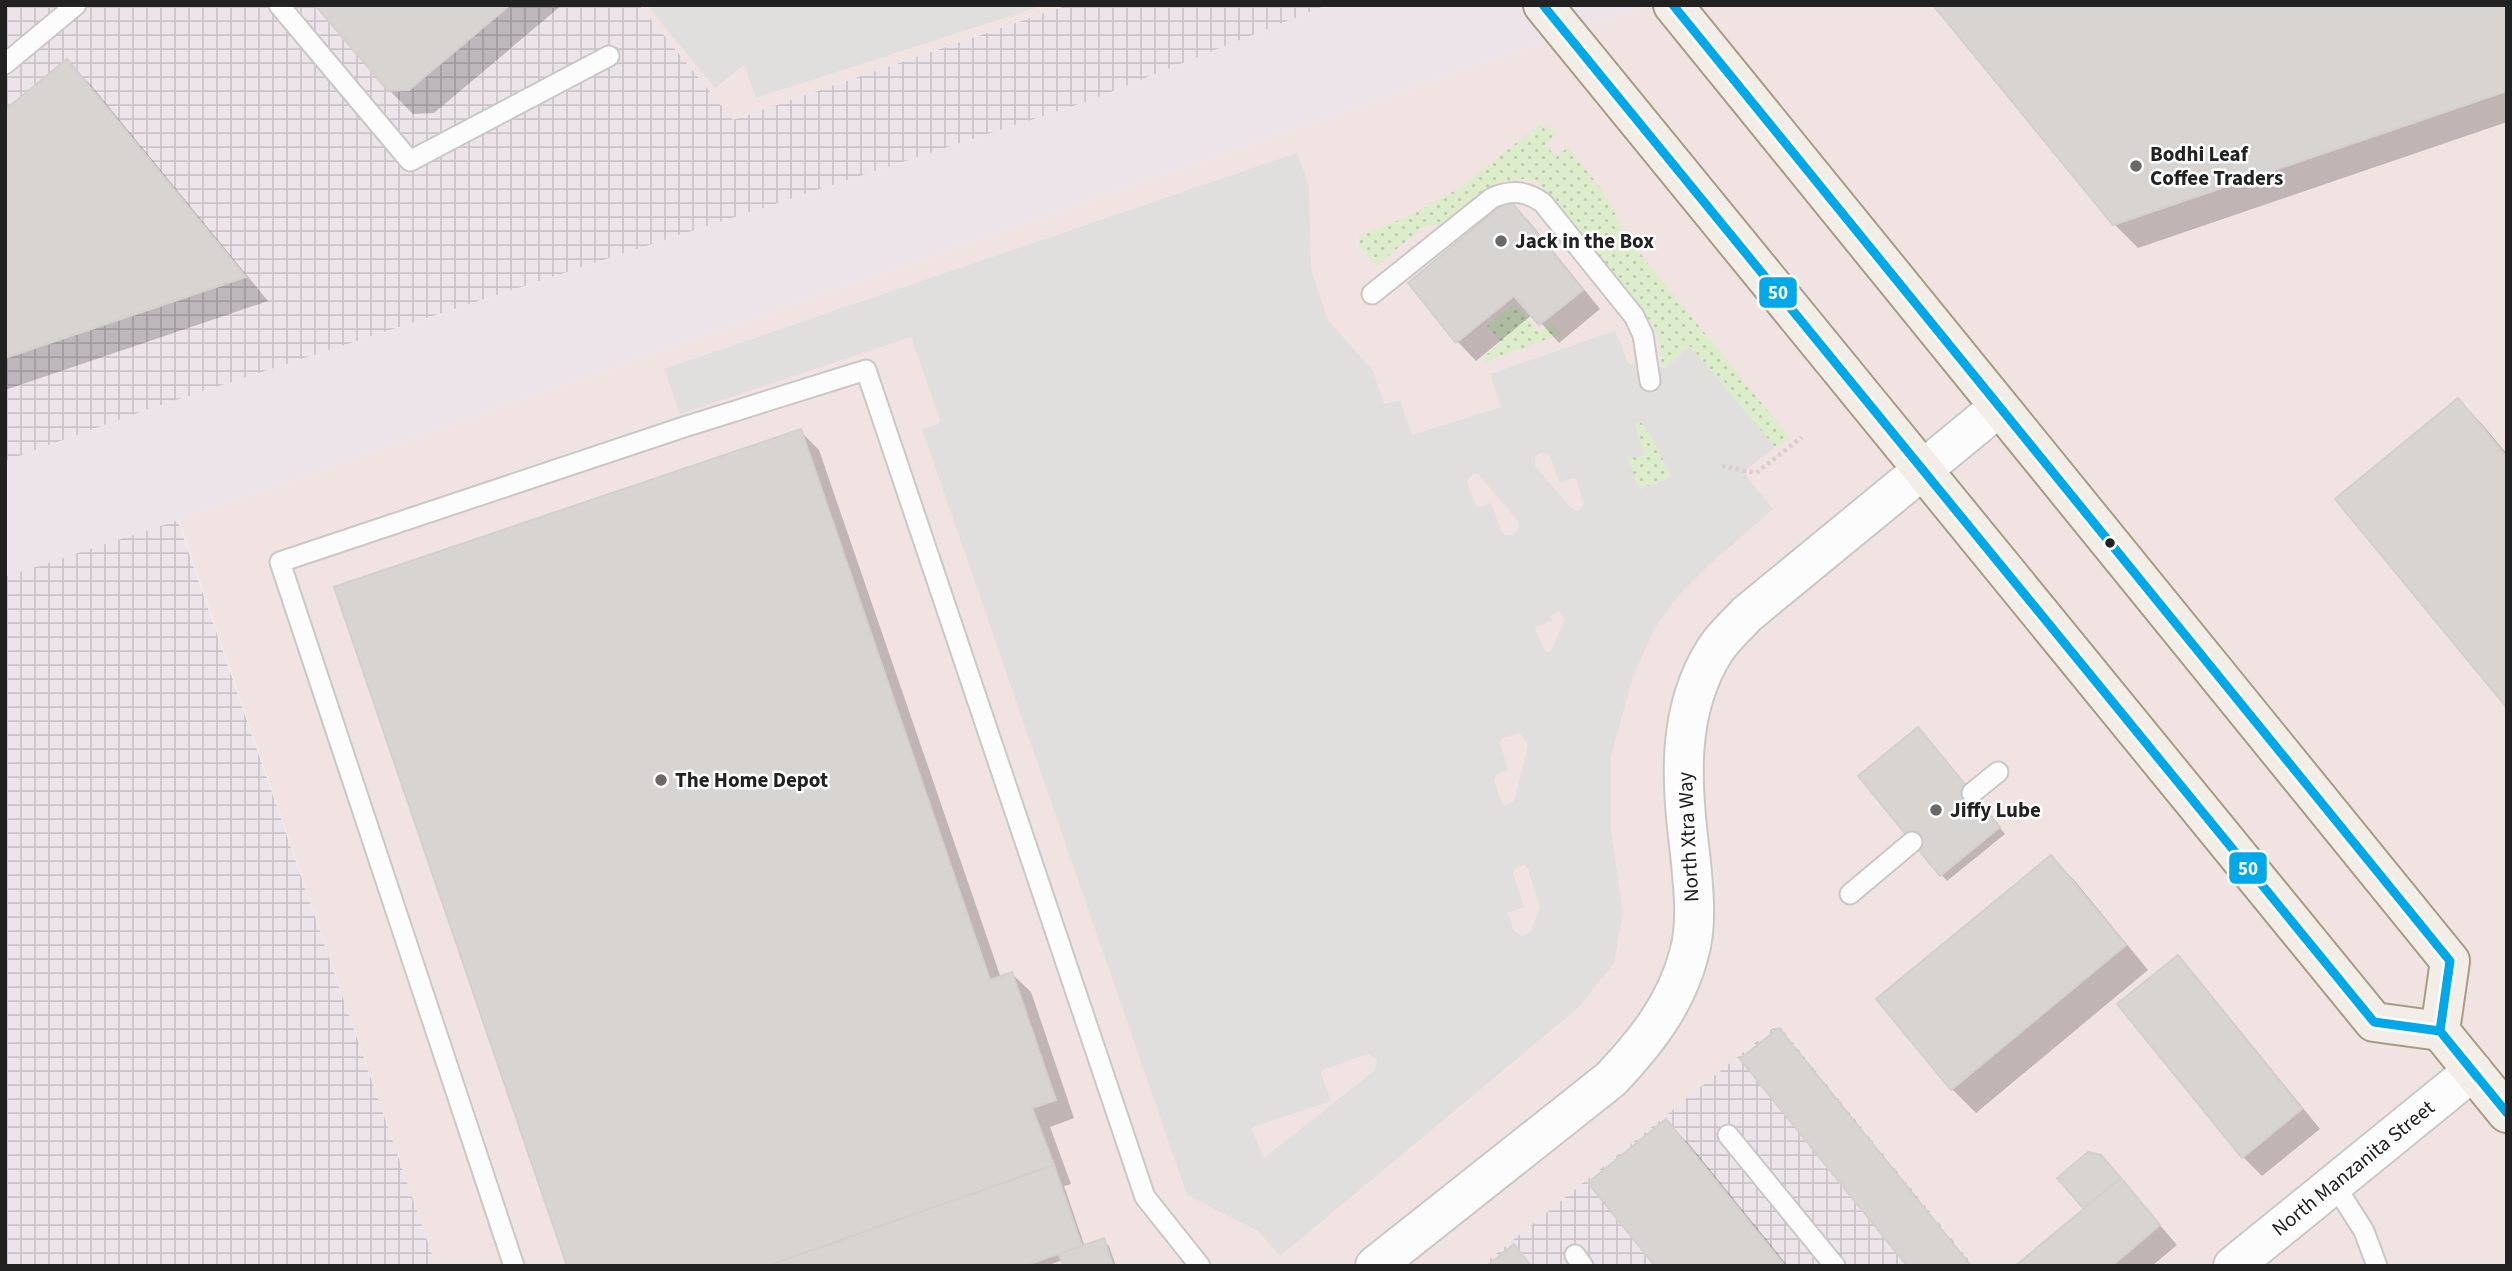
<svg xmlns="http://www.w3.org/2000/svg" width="2512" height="1271" font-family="'Source Sans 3',sans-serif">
<defs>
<pattern id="industrial-grid" width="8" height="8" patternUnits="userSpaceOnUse" patternTransform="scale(1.75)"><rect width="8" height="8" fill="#ede4e9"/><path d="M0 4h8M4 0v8" fill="none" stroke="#cbc3c8"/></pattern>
<pattern id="grass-dots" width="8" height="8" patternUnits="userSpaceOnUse" patternTransform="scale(1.75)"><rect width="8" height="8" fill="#ddeccb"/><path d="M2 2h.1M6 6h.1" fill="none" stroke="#bdcaae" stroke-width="1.8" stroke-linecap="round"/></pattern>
</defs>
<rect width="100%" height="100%" fill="#f0eeeb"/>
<path fill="#f1e3e1" d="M639,5H1068L732,120Z
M1649,5H2507V1266H1974L1778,1024L1481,1266H436L179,520Z"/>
<path fill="url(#industrial-grid)" d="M5,5H639L733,120L1068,5H1327L1086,102L140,412L436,1266H5Z
M1778,1024L1974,1266H1481Z"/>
<path fill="#ede4e9" d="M1327,5H1649L179,520L5,577V461L140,412L1086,102Z"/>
<path fill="url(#grass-dots)" d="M1540,124L1545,129L1549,126L1556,134L1545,144L1556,157L1568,147L1603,191L1630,241L1790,438L1776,449L1690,346L1667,366L1661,365C1662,348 1659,336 1650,321L1538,182C1503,168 1470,207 1446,226L1426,225L1376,266L1359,246V236L1411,215L1443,198L1465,184Z
M1515,303L1539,333L1552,323L1561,334L1485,362L1482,358L1501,343L1487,326Z
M1638,421L1641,422L1650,434L1671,475L1668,479L1641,489L1637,484L1627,459L1644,454L1635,424Z"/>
<path fill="#e0dfde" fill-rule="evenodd" d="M647,5H1044L756,98L744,65L715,88Z
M1297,153L1309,185L1311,269L1328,320L1373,371L1384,404L1400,400L1412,435L1501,407L1490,374L1615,331L1629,364L1665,368L1690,346L1775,447L1747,469L1746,476L1773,509L1709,565L1680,594L1656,626L1634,673L1611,756V831L1623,913L1614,963L1579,1007L1280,1256L1258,1231L1187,1195L922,429L939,424L940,420L911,337L680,414L664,369ZM1638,422H1641L1650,434L1671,475L1667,479L1641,489L1637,484L1628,459L1644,455L1635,424ZM1542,452L1550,456L1560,483L1573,478L1576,479L1584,503L1582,508L1578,511L1573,510L1535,466V457ZM1473,474H1478L1518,521L1519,526L1514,534L1506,535L1502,533L1491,503L1479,507L1476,506L1467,481ZM1559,612L1564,617V621L1552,649L1549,652L1545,651L1535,629L1537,626L1552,621L1550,616ZM1516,734H1521L1528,746L1514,801L1505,806L1502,803L1494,781L1496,775L1508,770L1500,743L1502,738ZM1524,865L1528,869L1540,907L1531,931L1522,936L1514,931L1508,913L1524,907L1513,873L1516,868ZM1368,1054L1377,1060L1375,1070L1264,1158L1252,1130L1254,1127L1331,1101L1321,1074L1322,1070Z"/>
<path fill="#0003" d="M318,5H562L434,113L413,114L389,90Z
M2507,5V122L2138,248L2114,224Z
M67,61L91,85L268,301L5,390V112Z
M1509,202L1528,220L1600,309L1559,343L1533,314L1476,361L1458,342L1410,284Z
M2458,400L2482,424L2507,454V705Z
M800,431L819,450L1001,978L1012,974L1031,992L1074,1118L1050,1127L1071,1184L1064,1186L1085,1247L1103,1240L1109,1246L1116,1266H1065L1063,1260L1046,1266H569Z
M1923,735L2005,834L1947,881L1860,777Z
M2051,857L2075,881L2148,970L1976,1113L1952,1089Z
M2178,957L2196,976L2320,1129L2262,1176L2243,1157Z
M1779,1030L1797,1049L1972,1266H1909Z
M1666,1121L1690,1145L1788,1266H1657Z
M2107,1163L2177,1245L2152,1266H2018L2086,1209L2059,1178Z"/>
<path fill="#d7d4d2" stroke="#d3d0cc" stroke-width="2" d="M315,5H510L409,90L388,91Z
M1933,5H2507V91L2113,225Z
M67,59L246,277L5,358V110Z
M1509,199L1583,290L1539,325L1514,296L1456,343L1408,283Z
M2458,398L2507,457V708L2335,499Z
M801,429L990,980L1012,972L1056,1100L1032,1108L1054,1165L767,1266H567L334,587Z
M1918,727L2000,827L1940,876L1858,776Z
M2051,855L2126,945L1951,1090L1876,999Z
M2178,955L2302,1109L2242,1158L2117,1004Z
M1779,1028L1971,1266H1907L1740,1059Z
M1666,1119L1785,1266H1655L1588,1183Z
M2088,1152L2101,1155L2121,1178L2083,1208L2057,1178Z
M1054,1165L1082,1246L1024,1266H767Z
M2121,1178L2160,1225L2112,1266H2015Z
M1104,1238L1113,1266H1063L1059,1254Z
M1514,1244L1531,1266H1487Z"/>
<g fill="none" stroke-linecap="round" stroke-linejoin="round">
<defs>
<path id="service" d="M279,5L410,161L609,56
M5,64L76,5
M1372,294L1492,198C1511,189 1527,191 1543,203L1634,316L1643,335L1650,381
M1972,793L1998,772
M1850,894L1912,842
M1728,1135L1835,1266
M2334,1184L2364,1231L2377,1266
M1575,1255L1583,1266
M514,1266L280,562L684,427L866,370L1145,1197L1200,1266"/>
<path id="minor" d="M1375,1266L1611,1079C1646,1042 1676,1004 1689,954C1698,923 1693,884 1690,853C1681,784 1676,711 1715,650C1723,637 1736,626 1747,614L1999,407
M2233,1266L2473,1071"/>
<path id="primary" d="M1543,5L2374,1022L2440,1031L2507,1113
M1673,5L2450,961L2440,1031"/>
</defs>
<use href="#service" stroke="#c9c8c7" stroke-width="23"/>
<use href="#minor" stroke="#c9c8c7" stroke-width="42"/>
<use href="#primary" stroke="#a79c86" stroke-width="42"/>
<path stroke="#dccecd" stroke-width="4.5" stroke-dasharray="3.5 3.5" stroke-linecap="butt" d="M1722,466L1756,473L1802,437"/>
<use href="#service" stroke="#fdfcfc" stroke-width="19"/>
<use href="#minor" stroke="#fdfcfc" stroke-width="38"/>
<use href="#primary" stroke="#f3ede7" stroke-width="38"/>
<defs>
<path id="bus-1" d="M1543,5L2374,1022L2440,1031L2507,1113
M1673,5L2450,961L2440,1031L2478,1078"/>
</defs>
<use href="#bus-1" stroke="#fff" stroke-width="14"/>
<use href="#bus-1" stroke="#02a8e8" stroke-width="9"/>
</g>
<g fill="#6a6968" stroke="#fff" stroke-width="2.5">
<circle cx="2136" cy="166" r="7"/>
<circle cx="1501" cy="241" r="7"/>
<circle cx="661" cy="780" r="7"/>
<circle cx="1936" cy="810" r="7"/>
</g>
<circle fill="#222" stroke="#fff" stroke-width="2.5" cx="2110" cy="543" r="6"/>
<g text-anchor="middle" stroke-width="5" stroke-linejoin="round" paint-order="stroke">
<g font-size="21" font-weight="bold" fill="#222" stroke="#fff" text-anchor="start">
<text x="2150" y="161">Bodhi Leaf<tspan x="2150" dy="24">Coffee Traders</tspan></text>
<text x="1515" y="248">Jack in the Box</text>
<text x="675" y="787">The Home Depot</text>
<text x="1950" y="817">Jiffy Lube</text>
</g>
<g font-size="21" fill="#222" stroke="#fff">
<text transform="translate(1688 837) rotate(-93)" y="7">North Xtra Way</text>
<text transform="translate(2353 1168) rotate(-39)" y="7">North Manzanita Street</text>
</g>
</g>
<g stroke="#fff" stroke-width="2.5">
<rect x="1758" y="276" width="40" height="33" rx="7" fill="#02a8e8"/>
<rect x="2228" y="851" width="40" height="34" rx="7" fill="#02a8e8"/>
</g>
<g font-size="19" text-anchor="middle" font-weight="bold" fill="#fff">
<text x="1778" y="299">50</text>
<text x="2248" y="875">50</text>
</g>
<rect width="2512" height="1271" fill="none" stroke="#222222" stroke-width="14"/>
</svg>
